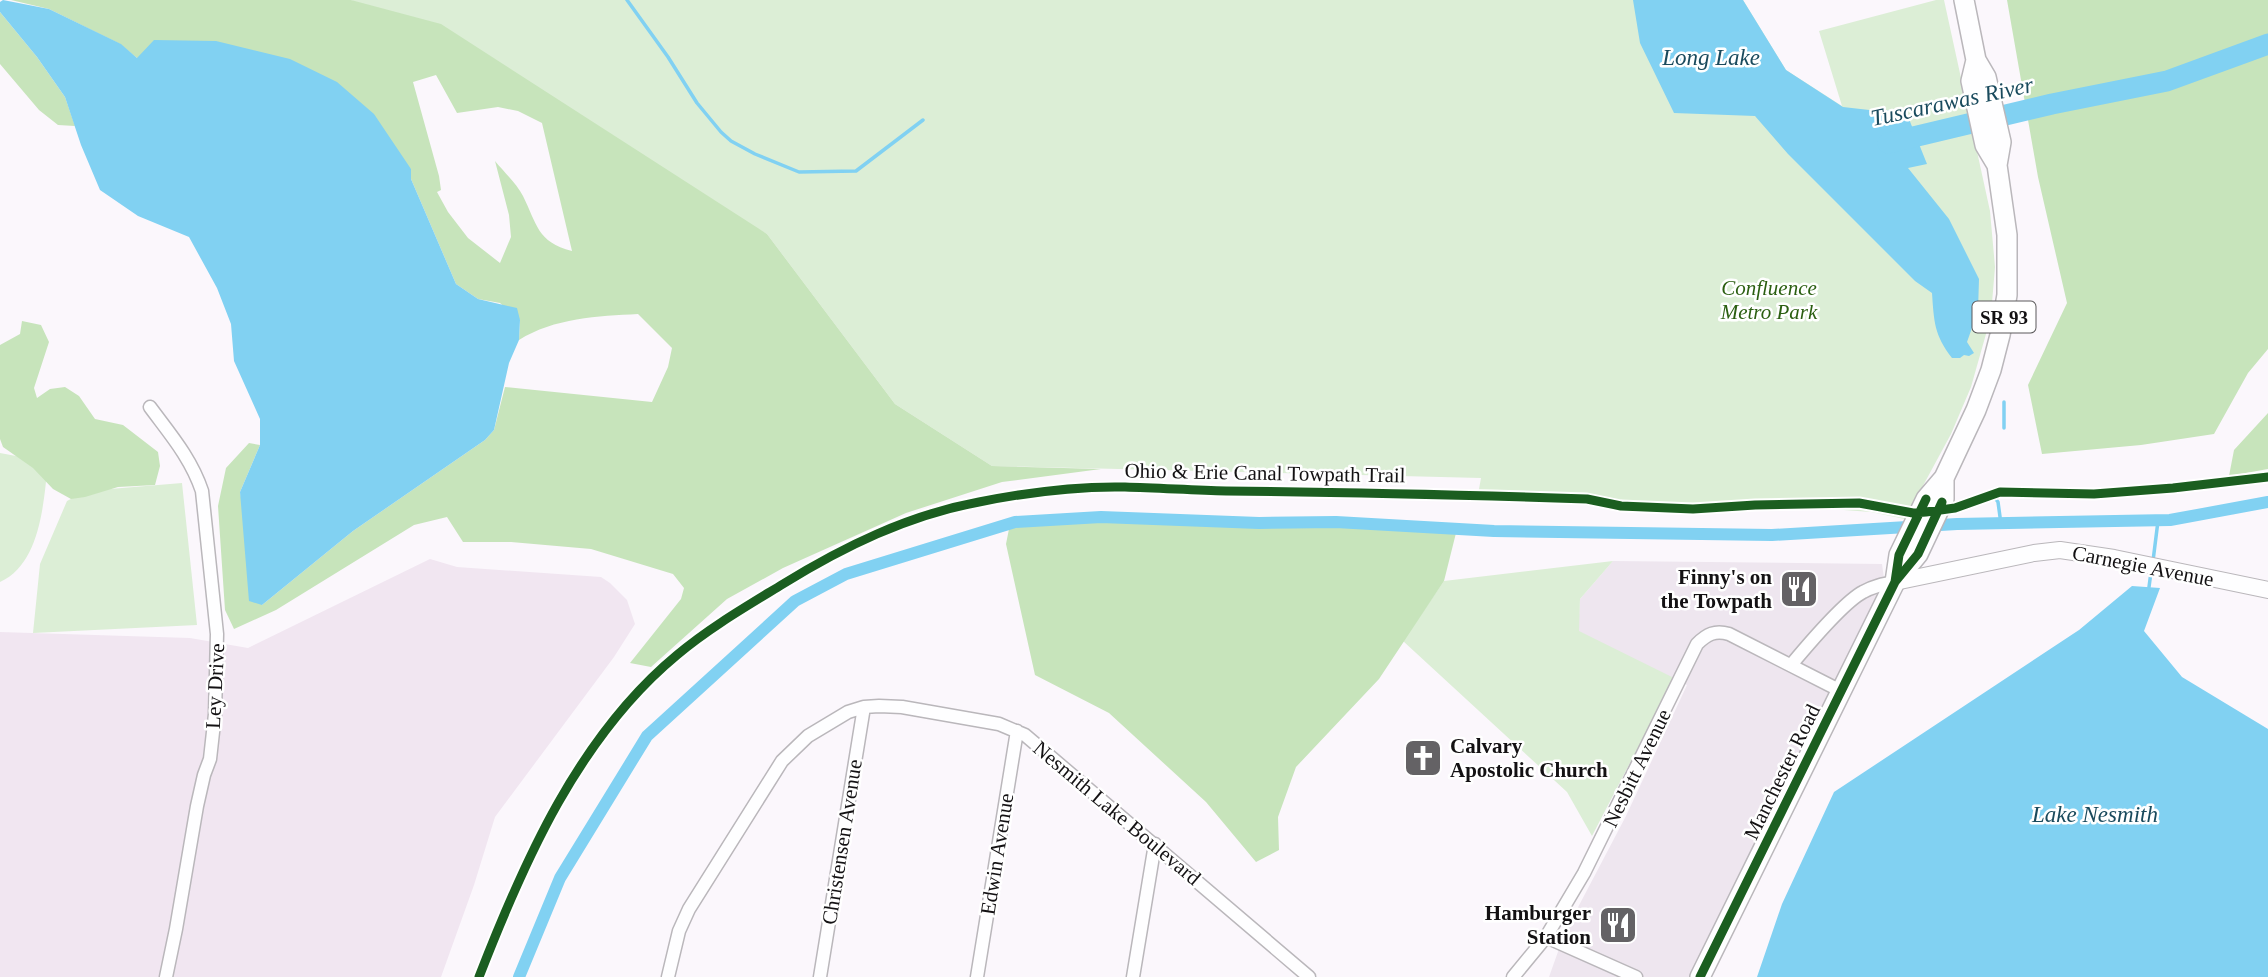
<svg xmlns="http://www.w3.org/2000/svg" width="2268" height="977" font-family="Georgia,serif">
<rect width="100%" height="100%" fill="#fbf7fc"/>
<path fill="#eee6ef" d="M1613,561L1882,564L1887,600L1700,977H1549L1565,932L1626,816L1687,685L1578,632L1580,599Z"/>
<path fill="#f1e6f1" d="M430,559L457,567L601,577L610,583L627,600L635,624L614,657L495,817L474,885L441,977H0V632L190,638L248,648Z"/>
<path fill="#dceed6" d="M351,0H1743L1786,70L1842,106L1819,31L1936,0H1944L1990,211L1995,267L1992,303L1986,334L1971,387L1951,434L1905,519L1871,512L1803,507L1689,510L1477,500L1481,478L992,466L895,404L767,234Z
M0,453L48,462C44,500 41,564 0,582Z
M182,483L197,625L33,633L40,564L67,501L86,491Z
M1613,561L1580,599L1579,631L1674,678L1592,836L1567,792L1403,641L1444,581Z"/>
<path fill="#c7e4bb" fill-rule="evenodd" d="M11,0H351L441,24L767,234L895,404L992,466L1101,469L1002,482L906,513L783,568L727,599L651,667L630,663L681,599L684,588L673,574L591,549L511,542H463L447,517L414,525L276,610L234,629L225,610L218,506L226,468L249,443L260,445L240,492L262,605L353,531L485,440L494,430L505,387L652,402L668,367L672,348L638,314C598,316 554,318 519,340L520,320L500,303L478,299L456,284L411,179V169L137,58L120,44L49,9ZM436,75L457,113L498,107L518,111L542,123L572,251C537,242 537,224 523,196C517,184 504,172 495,161L509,215L511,237L500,263L468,238L448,212L437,192L441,190L439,176L413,82Z
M2007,0H2268V349L2248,373L2214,434L2141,445L2042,454L2028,385L2067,303L2038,177Z
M0,12L37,57L65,97L75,126L58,125L39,110L0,64Z
M22,321L41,325L49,342L34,388L37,398L50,389L65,387L79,396L95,419L123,425L158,452L160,466L155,485L118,487L85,497L71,499L53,489L33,468L3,447L0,439V345L20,334Z
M2268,413V469L2229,476L2234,450Z
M1101,517L1331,522L1457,529L1444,581L1379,679L1296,767L1278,817L1279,850L1256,862L1206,802L1109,713L1035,675L1006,544L1010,524Z"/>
<path fill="#81d1f2" d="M3,0L49,9L121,44L137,58L154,40L216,41L290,59L337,82L374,114L411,169V179L456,284L478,299L517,308L520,320L519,340L509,363L494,430L485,440L353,531L262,605L249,601L240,492L260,445V419L234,361L231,324L217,288L189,237L138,216L100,190L81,145L65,97L37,57L0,12V2Z
M1633,0H1743L1786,70L1843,107L1878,111L1905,109L1927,164L1908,168L1949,219L1979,279L1978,311L1967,342L1974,353L1969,356L1964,355L1960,358H1952C1934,335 1934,321 1932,293L1915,281L1788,154L1755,116L1674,113L1640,43Z
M2132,586L2160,588L2144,631L2182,677L2268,729V977H1757L1782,904L1834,792L2079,630Z"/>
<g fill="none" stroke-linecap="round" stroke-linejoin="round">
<path stroke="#81d1f2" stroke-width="3.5" d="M627,0L668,57L697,103L721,132L731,141L755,154L799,172L856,171L923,120
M2004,402V428
M1995,498L1998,502L2001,524
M2153,561L2158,521
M2149,587L2151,572"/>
<path stroke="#81d1f2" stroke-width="12" d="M519,977L560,878L647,736L795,601L846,574L1015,522L1101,517L1259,523L1336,522L1494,531L1772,535L1957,524L2170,520L2268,502"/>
<path stroke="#81d1f2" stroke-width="21" d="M1888,143L2052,104L2167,81L2268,44"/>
<defs>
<path id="minor" d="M150,407C170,434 191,458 202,491L217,634L215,714L210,759L204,775L197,806L176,929L166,977
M1791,665C1806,647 1844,602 1863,592C1873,586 1884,584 1895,582
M1546,937L1636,977
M668,977L679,931L689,909L782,761L808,736L848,712L864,707L879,706L902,707L999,724L1025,735L1309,977
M820,977L864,707
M977,977L1017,731
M1133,977L1155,844
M1513,977L1546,937L1584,873L1697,644C1707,634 1715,630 1729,634L1841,691"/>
<path id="tertiary" d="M1895,582L2034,553L2060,550L2114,558L2268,590"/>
<path id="primary" d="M1976,60L1971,81L1985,145L1997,165
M1895,582L1899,555L1926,499L1944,478L1976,410L1991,370L2000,335L2007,295V235L1997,165L2001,142L1986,77L1976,60L1964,0
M1700,977L1895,582L1918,554L1944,499V478"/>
</defs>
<use href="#minor" stroke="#bab7bb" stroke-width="15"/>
<use href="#tertiary" stroke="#bab7bb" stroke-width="18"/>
<use href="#primary" stroke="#bab7bb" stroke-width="22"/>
<use href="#minor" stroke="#fefeff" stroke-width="12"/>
<use href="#tertiary" stroke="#fefeff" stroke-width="16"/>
<use href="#primary" stroke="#fefeff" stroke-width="19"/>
<defs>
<path id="cycleway" d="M1895,582L1899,555L1926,499
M479,977C524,861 579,736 677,655C709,628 747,606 783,584C843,547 908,515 979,502C1024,493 1079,486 1125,487C1159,488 1192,490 1226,491C1346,492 1467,495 1587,499L1621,506L1693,509L1755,505L1859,503L1913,513L1926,512L1955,508L2000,492L2094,494L2173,488L2268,477
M1700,977L1895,582L1918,554L1942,502"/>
</defs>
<use href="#cycleway" stroke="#fff" stroke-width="13"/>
<use href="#cycleway" stroke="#1b5e20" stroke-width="9"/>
</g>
<defs>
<symbol id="restaurant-square" viewBox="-11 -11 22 22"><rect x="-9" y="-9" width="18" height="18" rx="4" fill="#646265" stroke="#fff"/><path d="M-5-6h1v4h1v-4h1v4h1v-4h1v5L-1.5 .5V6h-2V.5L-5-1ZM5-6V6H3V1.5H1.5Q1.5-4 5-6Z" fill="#fff"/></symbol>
<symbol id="church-square" viewBox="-11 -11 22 22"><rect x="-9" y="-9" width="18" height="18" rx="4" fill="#646265" stroke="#fff"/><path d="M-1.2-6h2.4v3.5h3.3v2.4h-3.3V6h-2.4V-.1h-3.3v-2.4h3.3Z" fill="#fff"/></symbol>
</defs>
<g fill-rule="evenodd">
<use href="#restaurant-square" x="1777" y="567" width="44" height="44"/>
<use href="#church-square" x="1401" y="736" width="44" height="44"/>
<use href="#restaurant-square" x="1596" y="903" width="44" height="44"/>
</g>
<g text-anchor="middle" stroke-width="5" stroke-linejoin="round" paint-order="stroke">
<rect fill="#fff" stroke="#5a585a" stroke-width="2" x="1972.5" y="301.5" width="63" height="31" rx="5"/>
<g font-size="19" font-weight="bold" fill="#131113">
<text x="2004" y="324">SR 93</text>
</g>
<g font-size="21" font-style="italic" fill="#2b5f11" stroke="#fff">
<text x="1769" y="295">Confluence<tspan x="1769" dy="24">Metro Park</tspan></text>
</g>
<g font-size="21" fill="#131113" stroke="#fff">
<text transform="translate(1265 473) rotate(1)" y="7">Ohio &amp; Erie Canal Towpath Trail</text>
<text transform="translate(2143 566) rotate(11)" y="7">Carnegie Avenue</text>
<text transform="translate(215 686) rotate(-87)" y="7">Ley Drive</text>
<text transform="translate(1637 768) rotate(-64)" y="7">Nesbitt Avenue</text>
<text transform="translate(1782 772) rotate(-64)" y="7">Manchester Road</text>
<text transform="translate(1117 813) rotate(40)" y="7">Nesmith Lake Boulevard</text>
<text transform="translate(842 842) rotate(-81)" y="7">Christensen Avenue</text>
<text transform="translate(997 854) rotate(-81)" y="7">Edwin Avenue</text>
</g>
<g font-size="21" font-weight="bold" fill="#131113" stroke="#fff" text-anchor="end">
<text x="1772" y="584">Finny's on<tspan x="1772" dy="24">the Towpath</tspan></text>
<text x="1450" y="753" text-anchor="start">Calvary<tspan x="1450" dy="24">Apostolic Church</tspan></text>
<text x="1591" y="920">Hamburger<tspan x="1591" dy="24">Station</tspan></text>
</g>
<g font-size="23" font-style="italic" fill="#194a5d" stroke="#fff">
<text x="1711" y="65">Long Lake</text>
<text transform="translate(1952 101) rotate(-12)" y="8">Tuscarawas River</text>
<text x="2095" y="822">Lake Nesmith</text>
</g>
</g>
</svg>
